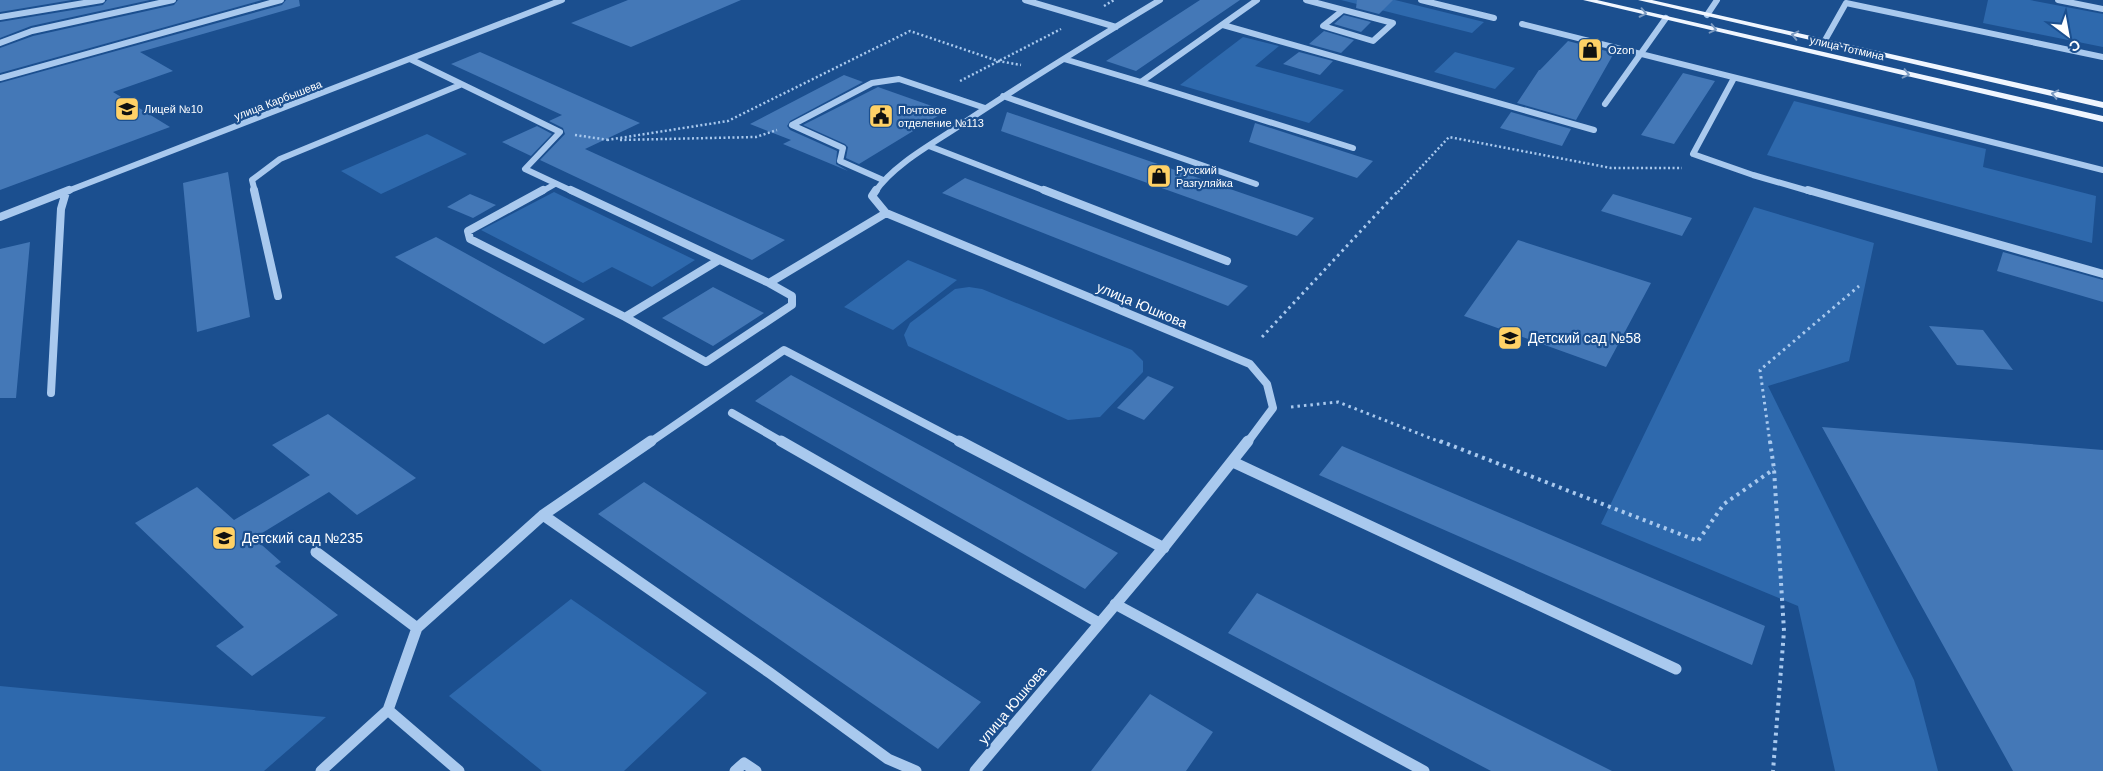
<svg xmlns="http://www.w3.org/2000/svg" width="2103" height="771" font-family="Helvetica,sans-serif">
<rect width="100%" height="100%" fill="#1b4f8f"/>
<path fill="#2e69ad" d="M1341,0H1395L1484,22L1472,33Z
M1988,0H2030L2103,14V47L1983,23Z
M1243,37L1279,46L1255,66L1344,90L1309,123L1180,85Z
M1455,52L1515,68L1495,89L1434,72Z
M1794,101L1986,149L1983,167L2096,196L2092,243L1767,155Z
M427,134L467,154L381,194L341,171Z
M554,192L695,260L652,287L612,267L583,283L481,230Z
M1754,207L1874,243L1849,361L1768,386L1914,680L1938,771H1835L1798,606L1601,524Z
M908,260L957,280L893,330L844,307Z
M969,287L982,289L1132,350L1143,361V372L1100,417L1068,420L908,346L904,335L910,323L955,289Z
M571,599L707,693L624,771H542L449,696Z
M0,686L326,717L264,771H0Z"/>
<path fill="#4478b7" d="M0,0H72L0,12Z
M107,0H150L31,26L0,38V22L103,5Z
M178,0H262L0,73V48L33,36L174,5Z
M286,0H299L300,6L140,52L173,71L113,92L170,127L0,190V83L282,5Z
M628,0H741L631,47L571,23Z
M1200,0H1240L1136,71L1106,61Z
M1357,0H1393L1379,14L1356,8Z
M1344,15L1371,22L1361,32L1334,24Z
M1324,31L1354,40L1341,53L1309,44Z
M1568,41L1614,53L1576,120L1517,103L1539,70H1540Z
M480,52L640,123L585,149L785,240L752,260L540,160L565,134L563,128L549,121L562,115L451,64Z
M1299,52L1333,61L1320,75L1283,64Z
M1683,73L1715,81L1674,144L1641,135Z
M844,75L863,82L790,121L787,126L790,130L837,151L836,164L848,171L783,144L791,140L750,124Z
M878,87L946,111L859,164L846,158L848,147L845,144L803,125Z
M1007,112L1314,218L1297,236L1001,131Z
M1511,112L1571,129L1562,146L1500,128Z
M1255,123L1373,161L1357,178L1249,142Z
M537,126L552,134L531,156L502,142Z
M228,172L250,317L197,332L183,183Z
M965,178L1248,286L1228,306L942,193Z
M470,194L496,205L473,218L447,207Z
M1613,194L1692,218L1682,236L1601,211Z
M436,237L585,319L544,344L395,257Z
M1518,240L1651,283L1606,367L1464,316Z
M30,242L16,398H0V249Z
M2003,252L2103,280V302L1997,271Z
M713,287L764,313L713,346L662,318Z
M1929,326L1983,330L2013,370L1957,365Z
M791,375L1118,553L1085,589L755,401Z
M1148,376L1174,387L1144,420L1117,408Z
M328,414L416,478L357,515L329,492L254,538L281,562L275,566L338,615L252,676L216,646L244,627L135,523L197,487L234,520L310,475L272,445Z
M1822,427L2103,450V771H2013Z
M1342,446L1765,626L1752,665L1319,475Z
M644,482L981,702L938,749L598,514Z
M1257,593L1612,771H1491L1228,633Z
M1150,694L1213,732L1186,771H1091Z"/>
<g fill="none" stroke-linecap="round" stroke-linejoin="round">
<path stroke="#a9c9ee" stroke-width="2.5" stroke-dasharray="2 2.5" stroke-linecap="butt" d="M1104,6L1114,0
M960,81L1061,29
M575,135L609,140
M607,140L728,121L910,31L998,61L1021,65
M620,140L756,137L777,130
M1398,192L1449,137L1611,168H1682"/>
<path stroke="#a9c9ee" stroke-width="3" stroke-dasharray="2.5 4" stroke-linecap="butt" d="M1262,337L1399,190
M1291,407L1338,402L1443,443
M1770,443L1760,370L1859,286"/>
<path stroke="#a9c9ee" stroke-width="4" stroke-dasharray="3 4.5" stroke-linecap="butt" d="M1440,441L1698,541L1724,504L1774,469
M1770,441L1774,469L1784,631L1773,771"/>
<path stroke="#a9c9ee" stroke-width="6" d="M1025,0L1116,27
M1306,0L1393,23L1373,41L1323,26L1343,10
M1421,0L1494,18
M2058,0L2103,9
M1707,15L1717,0
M0,17L102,0
M1522,24L2103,170
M1223,25L1594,130
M1824,42L1846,3L2103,57
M0,43L32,31L173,0
M410,59L560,132L525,169L574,192
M1064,59L1141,82L1257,0
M0,78L281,0
M1734,78L1693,154L1753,175L1812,192
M1141,82L1353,148
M1003,96L1256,184
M1605,104L1666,18
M929,146L1048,192
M883,180L840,161L843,148L792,125L872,83L899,79L985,108
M65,192L562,0
M255,192L252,180L280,159L460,85
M541,192L555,184
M875,192C893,165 932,144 959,126C1025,82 1092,41 1160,0"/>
<path stroke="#a9c9ee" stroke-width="8" d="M254,190L278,296
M543,190L468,231L470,239L625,317L719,260
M571,190L769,283L886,213
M876,190L872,196L886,213L1250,364L1267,384L1273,408L1247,443
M1044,190L1227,261
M1808,190L2103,274
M0,217L69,190
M625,317L706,362L792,305V296L769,283
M51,393L61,209L66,192
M732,413L784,443
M649,443L784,350L962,443"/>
<path stroke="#a9c9ee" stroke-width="11" d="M781,441L1099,623
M959,441L1164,548
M1233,462L1676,669
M543,515L770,673L888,759L916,771
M316,552L417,628
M1115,604L1424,771
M388,710L459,771
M321,771L388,710L417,628L543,515L651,441
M735,771L744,763L756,771
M975,771L1164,547L1248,441"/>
<path fill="#f0f6ff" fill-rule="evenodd" d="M1583,0H1597L2103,116V122Z
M1638,0H1652L2103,102V108Z"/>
</g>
<defs><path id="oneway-chevron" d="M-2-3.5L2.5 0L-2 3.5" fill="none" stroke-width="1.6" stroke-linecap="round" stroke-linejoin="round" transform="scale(1.25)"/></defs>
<g stroke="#7b9ac1">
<use href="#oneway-chevron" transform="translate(1643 13) rotate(12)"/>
<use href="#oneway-chevron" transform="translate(1713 29) rotate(13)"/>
<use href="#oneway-chevron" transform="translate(1795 35) rotate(-167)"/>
<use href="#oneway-chevron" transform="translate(1906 74) rotate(13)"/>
<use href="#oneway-chevron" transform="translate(2055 94) rotate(-167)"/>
</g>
<defs>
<symbol id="shop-square" viewBox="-11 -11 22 22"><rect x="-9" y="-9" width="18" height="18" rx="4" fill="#ffd166" stroke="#1b4f8f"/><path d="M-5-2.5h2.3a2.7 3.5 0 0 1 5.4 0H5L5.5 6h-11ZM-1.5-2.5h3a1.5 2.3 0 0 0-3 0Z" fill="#111"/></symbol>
<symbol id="school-square" viewBox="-11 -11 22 22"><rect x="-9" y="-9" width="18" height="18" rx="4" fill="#ffd166" stroke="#1b4f8f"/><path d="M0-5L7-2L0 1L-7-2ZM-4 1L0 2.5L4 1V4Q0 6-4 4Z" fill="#111"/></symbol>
<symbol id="civic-square" viewBox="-11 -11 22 22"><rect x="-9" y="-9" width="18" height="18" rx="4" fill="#ffd166" stroke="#1b4f8f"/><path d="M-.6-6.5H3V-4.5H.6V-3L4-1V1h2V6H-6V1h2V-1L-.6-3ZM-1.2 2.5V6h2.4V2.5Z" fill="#111"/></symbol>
</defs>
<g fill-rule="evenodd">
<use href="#shop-square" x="1576" y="36" width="28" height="28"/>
<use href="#school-square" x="113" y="95" width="28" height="28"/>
<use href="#civic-square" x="867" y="102" width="28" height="28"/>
<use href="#shop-square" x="1145" y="162" width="28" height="28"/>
<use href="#school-square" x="1496" y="324" width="28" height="28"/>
<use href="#school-square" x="210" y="524" width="28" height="28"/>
</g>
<g text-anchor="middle" stroke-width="4.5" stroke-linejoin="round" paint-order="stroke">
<g font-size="11" fill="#fff" stroke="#1b4f8f">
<text transform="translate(1847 48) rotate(13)" y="4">улица Тотмина</text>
<text transform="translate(278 100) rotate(-21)" y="4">улица Карбышева</text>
</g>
<g font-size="11" fill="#fff" stroke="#1b4f8f" text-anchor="start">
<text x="1608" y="54">Ozon</text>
<text x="144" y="113">Лицей №10</text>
<text x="898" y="114">Почтовое<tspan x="898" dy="13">отделение №113</tspan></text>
<text x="1176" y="174">Русский<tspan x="1176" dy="13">Разгуляйка</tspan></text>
</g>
<g font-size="14" fill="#fff" stroke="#1b4f8f">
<text transform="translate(1142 305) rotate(23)" y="5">улица Юшкова</text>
<text transform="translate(1012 705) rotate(-50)" y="5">улица Юшкова</text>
</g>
<g font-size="14" fill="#fff" stroke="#1b4f8f" text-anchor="start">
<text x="1528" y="343">Детский сад №58</text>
<text x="242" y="543">Детский сад №235</text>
</g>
</g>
<g transform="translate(2068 35) rotate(148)" stroke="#1b4f8f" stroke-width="4" paint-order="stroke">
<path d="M0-4L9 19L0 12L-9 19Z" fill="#ffffff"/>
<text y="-8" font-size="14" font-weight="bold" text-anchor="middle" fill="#ffffff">С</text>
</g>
</svg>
